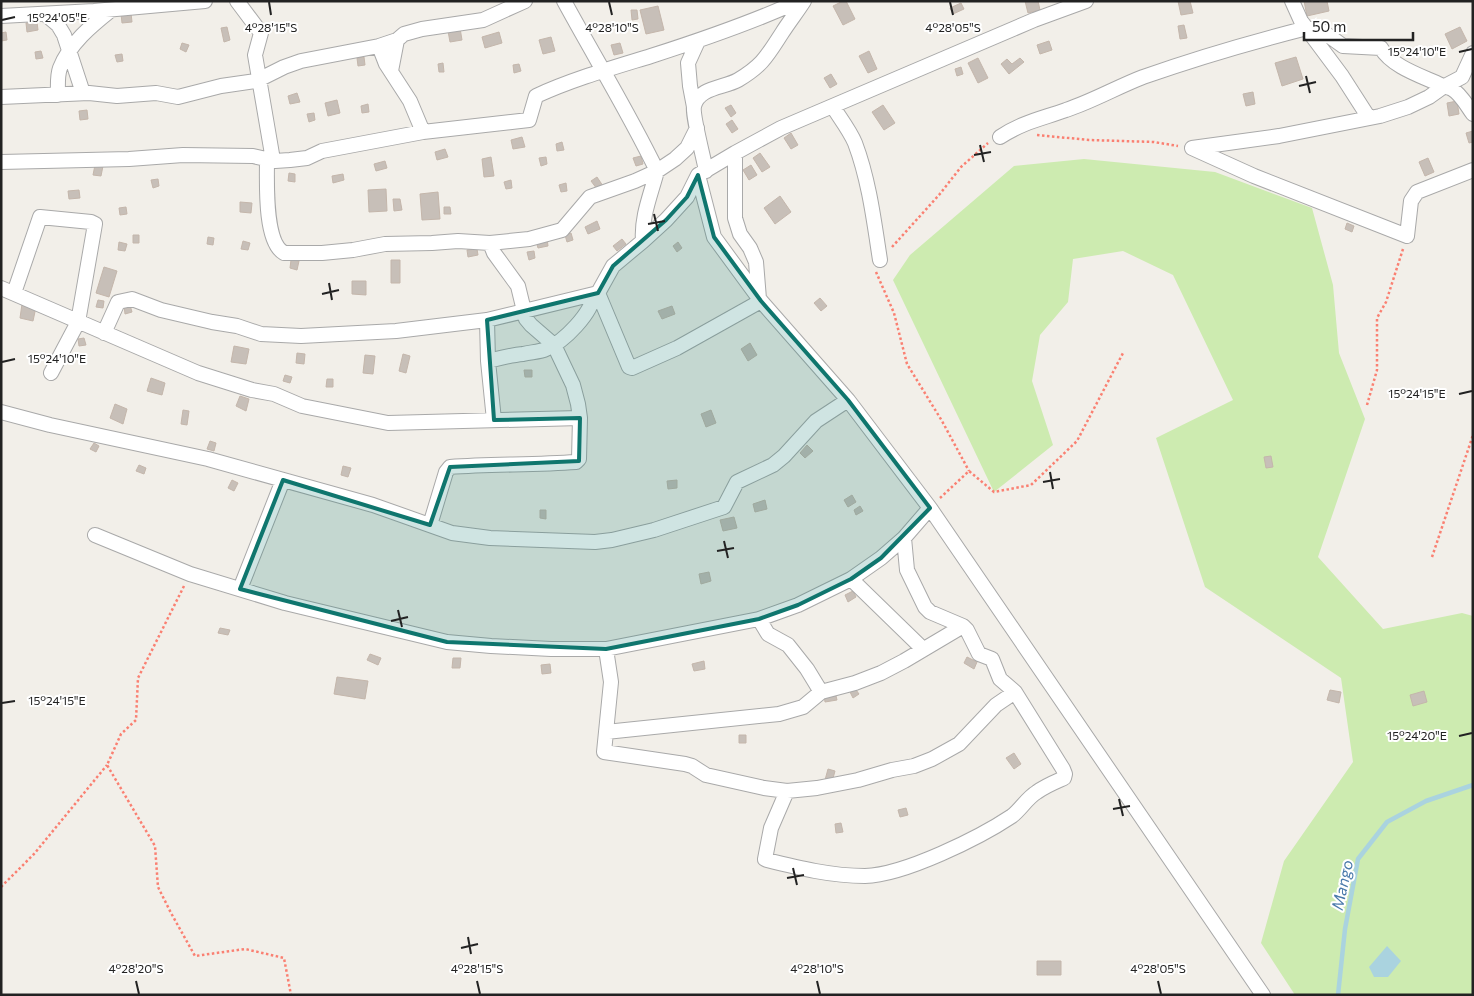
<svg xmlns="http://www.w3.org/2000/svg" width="1474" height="996" font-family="Commissioner,sans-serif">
<rect width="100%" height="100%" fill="#f2efe9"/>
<path fill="#cdebb0" d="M1084,159L1215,172L1312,208L1333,285L1339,353L1365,419L1318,557L1383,629L1462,613L1473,616V995H1295L1261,943L1284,861L1353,762L1341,678L1205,587L1156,438L1233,400L1173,275L1123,251L1073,259L1068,302L1040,335L1032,381L1053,445L994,492L893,280L910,255L1014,166Z"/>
<path fill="#aad3df" d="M1387,946L1401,961L1388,977H1374L1369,967Z"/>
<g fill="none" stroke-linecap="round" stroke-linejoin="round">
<path stroke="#aad3df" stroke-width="4.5" d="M1338,995L1345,929L1358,859L1387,822L1426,801L1473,785"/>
</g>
<path fill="#c7bfb8" stroke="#c4b6ab" d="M843,1H846L855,19L843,25L833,6Z
M1025,1H1038L1040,10L1028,13Z
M1178,1H1190L1193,13L1181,15Z
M1304,1H1327L1329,11L1307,16Z
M961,3L964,9L953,14L950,8Z
M658,6L664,30L646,34L640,10Z
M631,10H637L638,19L632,20Z
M131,13L132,22L122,23L121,14Z
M37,22L38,30L27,32L26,23Z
M1184,25L1187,38L1180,39L1178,26Z
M227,27L230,40L224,42L221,28Z
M1460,27L1467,41L1452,49L1445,34Z
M460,28L462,40L450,42L448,31Z
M6,32L7,40L1,41V33Z
M499,32L502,43L485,48L482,37Z
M551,37L555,51L543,54L539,40Z
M1049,41L1052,50L1040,54L1037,45Z
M182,43L189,45L186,52L180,49Z
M620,43L623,53L614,55L611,45Z
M41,51L43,58L36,59L35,52Z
M869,51L877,69L868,73L859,56Z
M122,54L123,61L117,62L115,55Z
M364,57L365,65L358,66L357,58Z
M1296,57L1303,79L1282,86L1275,63Z
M978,58L988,78L978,83L968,63Z
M1020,58L1024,62L1009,74L1001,64L1007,59L1012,64Z
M443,63L444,72H439L438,64Z
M519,64L521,71L514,73L513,65Z
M961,67L963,74L957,76L955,69Z
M831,74L837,84L830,88L824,78Z
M1253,92L1255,104L1246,106L1243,94Z
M297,93L300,102L290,104L288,96Z
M337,100L340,113L328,116L325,103Z
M1457,101L1459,114L1449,116L1447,103Z
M368,104L369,112L362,113L361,106Z
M731,105L736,113L731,117L725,108Z
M883,105L895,123L884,130L872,112Z
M87,110L88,119L80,120L79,111Z
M314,113L315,120L309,122L307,114Z
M732,120L738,129L732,133L726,124Z
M1473,131V142L1469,143L1466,133Z
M791,133L798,145L791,149L784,138Z
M522,137L525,147L513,149L511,140Z
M562,142L564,150L557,151L556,144Z
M445,149L448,157L437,160L435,152Z
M760,153L770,167L762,172L753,158Z
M641,156L643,164L636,166L633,158Z
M491,157L494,176L484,177L482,159Z
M546,157L547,164L541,166L539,158Z
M1428,158L1434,172L1425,176L1419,162Z
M385,161L387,168L376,171L374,164Z
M95,165L103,166L101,176L93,175Z
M751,165L757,175L749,180L743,170Z
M289,173L295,174V182L288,181Z
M343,174L344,180L333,183L332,176Z
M597,177L603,186L597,189L591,181Z
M158,179L159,186L153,188L151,180Z
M511,180L512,188L506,189L504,182Z
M566,183L567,191L561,192L559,185Z
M386,189L387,211L369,212L368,190Z
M79,190L80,198L69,199L68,191Z
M438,192L440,219L422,220L420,194Z
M780,196L791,212L775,224L764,208Z
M393,199H400L402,210L394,211Z
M240,202L252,203L251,213L240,212Z
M126,207L127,214L120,215L119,208Z
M444,207H450L451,214H444Z
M597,221L600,229L588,234L585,227Z
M1347,223L1354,226L1352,232L1345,229Z
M571,233L573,240L567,242L565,235Z
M133,235H139V243H133Z
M208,237L214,238L213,245L207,244Z
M547,238L548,246L538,248L536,241Z
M622,239L626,244L617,251L613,246Z
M243,241L250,243L248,250L241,249Z
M119,242L127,244L125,251L118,250Z
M678,242L682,248L677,252L673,246Z
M477,249L478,255L468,257L467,250Z
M534,251L535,258L529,260L527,252Z
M291,260L299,261L297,270L290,268Z
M391,260H400V283H391Z
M104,267L117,271L109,297L96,293Z
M352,281H366V295L352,294Z
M820,298L827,306L821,311L814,303Z
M98,300L104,301L103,308L96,307Z
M22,304L36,307L33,321L20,318Z
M130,305L132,312L125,314L124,306Z
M672,306L675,314L662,319L658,311Z
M84,338L86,345L79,346L78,339Z
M750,343L757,355L748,361L741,349Z
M234,346L249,349L246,364L231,362Z
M297,353L305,354L304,364L296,363Z
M403,354L410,356L406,373L399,371Z
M365,355L375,356L373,374L363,373Z
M524,370H532V377H525Z
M285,375L292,377L290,383L283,381Z
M151,378L165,383L162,395L147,391Z
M327,379H333V387H326Z
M240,396L249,399L246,411L236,406Z
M115,404L127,409L123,424L110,418Z
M183,410L189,411L187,425L181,424Z
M711,410L716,423L706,427L701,414Z
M210,441L216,443L214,451L207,449Z
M94,443L99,446L96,452L90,449Z
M807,445L813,451L805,458L800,453Z
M1271,456L1273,467L1266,468L1264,457Z
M139,465L146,468L144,474L136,471Z
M343,466L351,468L348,477L341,475Z
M232,480L238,483L234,491L228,488Z
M677,480V488L668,489L667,481Z
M852,495L856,502L848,507L844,500Z
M765,500L767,509L755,512L753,504Z
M860,506L863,511L856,515L854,510Z
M540,510H546V519L540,518Z
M734,517L737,528L723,531L720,520Z
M709,572L711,581L701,584L699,574Z
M853,591L856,597L848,602L845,595Z
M220,628L230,630L228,635L218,633Z
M370,654L381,658L378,665L367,660Z
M967,657L977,662L974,669L964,663Z
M453,658H461L460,668H452Z
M704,661L705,669L694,671L692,664Z
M550,664L551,673L542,674L541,665Z
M337,677L368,681L365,699L334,694Z
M854,687L859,694L853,698L849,690Z
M1330,690L1341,692L1339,703L1327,700Z
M1424,691L1427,702L1413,706L1410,695Z
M835,692L837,700L825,702L824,695Z
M739,735H746V743H739Z
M1014,753L1021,764L1014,769L1006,758Z
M828,769L835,771L832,782L825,780Z
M906,808L908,815L900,817L898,810Z
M841,823L843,832L836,833L835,824Z
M1037,961H1061V975H1037Z"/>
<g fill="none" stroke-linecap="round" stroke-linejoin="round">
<defs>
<path id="minor" d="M237,1L261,33L255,55L273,160
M1292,1L1301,21L1342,76L1369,118
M45,14L58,25L64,35L83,93
M1,16L94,11L205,1
M379,46L386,64L410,101L423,132
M1473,53L1462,77L1443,87L1429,97L1408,107L1380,116L1279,136L1192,148L1254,176L1407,236L1411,201L1417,192L1473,170
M391,71L397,40
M58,95C58,86 57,76 60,68C70,43 91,26 111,10
M1,97L89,93L117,96L156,93L178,97L221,86L256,81L284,67L301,61L379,46L397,40L404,34L422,29L483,20L525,1
M694,107L690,86L688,63L698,41
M833,107C840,118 850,131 855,143C869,180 874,221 880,260
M1000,137C1023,122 1041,119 1066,110C1093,101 1117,87 1143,77C1197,58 1252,42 1307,28L1322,31L1343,46L1381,48C1392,67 1422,76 1441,85C1445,87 1449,87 1452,89C1461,94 1467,106 1473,114
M735,153V218L740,234L750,248L756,262L759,299
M267,159C267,181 264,242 284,253H322L353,250L385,244L432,243L458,241L490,243L529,239L562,230L590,197L635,181L657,171L675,159L687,148L697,128
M1,162L129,159L183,155L253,156L275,161L290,160L307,158L322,151L423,132L529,120L536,96C573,79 612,68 651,56C701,40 751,23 799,1
M706,171C704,159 692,115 694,106C699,87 724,88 738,80C763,65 767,56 782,33C789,22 797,12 804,1
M698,175L714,237L761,301L848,400L930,508L1263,995
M643,241L666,220L687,197L698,175L735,153L781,128L1034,20L1086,1
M1,288L198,373L252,390L274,394L302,406L388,423L580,418
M14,293L40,217L91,222L95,224L78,322L51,373
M598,293L629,367L632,368L677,348L761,301
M487,320L488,361L494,420
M104,333L118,302L132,299L161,310L212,322L237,326L261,334L301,336L396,331L487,320L598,293L613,266L643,241C641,217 651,194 657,171C629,113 595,58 564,1
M488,361C500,358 511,355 523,354C531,352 540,352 546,349C564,342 592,313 594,294
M1,412L50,425L208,459L373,505L452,533L490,538L595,542L612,540L654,530L724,507L737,482L773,465L784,456L816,421L848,400
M430,525L446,472L450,467C492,464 534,465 576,462L579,459L580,418L578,404L573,385L554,345L531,325L526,319L518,286L494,253L490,243
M95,535L190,574L285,603L447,642L491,646L551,649H606L759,619L798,605L851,579L881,558L904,538L930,508
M851,579L923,649
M240,589L283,480
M759,619L768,634L788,645L807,669L821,692
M606,649L611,682L604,752L685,764L692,766L706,775L764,788L787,791L817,788L858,780L892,770L914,766L932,759L959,744L996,705L1015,692
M606,732L779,714L803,707L821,692L855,683L881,673L904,661L963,626
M787,791L771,828L765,859L767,860C799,868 831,876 865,876C904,875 979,838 1012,816C1021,809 1027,798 1037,792C1045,786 1055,782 1064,778L1065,774L1063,769L1015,692L1000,679L992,659L979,654L967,630L963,626L930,612L925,607L907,570L904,538"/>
</defs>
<use href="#minor" stroke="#a9a9a9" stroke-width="16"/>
<path stroke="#fa8072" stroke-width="2.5" stroke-dasharray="2.5 2.5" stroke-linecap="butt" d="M1037,135L1089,140L1154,142L1178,146
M892,247L939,195L961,167L988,143
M876,272L894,313L907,364L942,421L969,471
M1367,405L1377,370V318L1386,302L1403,249
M940,498L969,471L994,492L1031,485L1077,441L1123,353
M1432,557L1473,435
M184,586L138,678L136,720L121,734L107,765L155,846L158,887L171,913L195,956L245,949L284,958L291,995
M1,887L34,854L107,765"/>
<use href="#minor" stroke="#fff" stroke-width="14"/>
</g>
<path fill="#0f766e" fill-opacity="0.2" stroke="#0f766e" stroke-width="4" stroke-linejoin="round" d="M698,175L714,237L761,301L848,400L930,508L881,558L851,579L798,605L759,619L606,649L447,642L240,589L283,480L430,525L450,467L579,461L580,418L494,420L487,320L598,293L613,266L666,220L687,197Z"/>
<path fill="none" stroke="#222" stroke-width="2" d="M269,2L271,15M609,2L612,15M950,2L953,15M2,20L15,17M1459,52L1472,49M1306,76L1310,93M1299,86L1316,82M980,145L984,162M974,155L991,152M654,214L658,231M648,224L665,221M329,283L332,300M322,294L339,290M2,362L15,359M1459,394L1472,391M1050,472L1053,489M1043,482L1060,479M724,541L728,558M717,551L734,548M398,610L402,627M391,621L408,617M2,703L15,701M1459,736L1472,733M1119,799L1123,816M1113,809L1130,806M793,868L797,885M787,878L804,875M468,937L471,954M461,948L478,944M136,981L139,994M477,981L480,994M817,981L820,994M1158,981L1161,994"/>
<g text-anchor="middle" stroke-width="4" stroke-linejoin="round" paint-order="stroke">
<g font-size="16" font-style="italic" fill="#4a7aab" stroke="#fff">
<text transform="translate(1342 885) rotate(-78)" y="6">Mango</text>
</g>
</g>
<g font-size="12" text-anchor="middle" fill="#222" stroke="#fff" stroke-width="4" stroke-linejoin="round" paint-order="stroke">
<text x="57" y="22">15°24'05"E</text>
<text x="271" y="32">4°28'15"S</text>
<text x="612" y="32">4°28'10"S</text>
<text x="953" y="32">4°28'05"S</text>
<text x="1417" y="56">15°24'10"E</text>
<text x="57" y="363">15°24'10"E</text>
<text x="1417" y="398">15°24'15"E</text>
<text x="57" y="705">15°24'15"E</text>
<text x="1417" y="740">15°24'20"E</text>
<text x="136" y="973">4°28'20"S</text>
<text x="477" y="973">4°28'15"S</text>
<text x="817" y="973">4°28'10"S</text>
<text x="1158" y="973">4°28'05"S</text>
</g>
<rect width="1474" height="996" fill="none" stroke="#222222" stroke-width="5"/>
<path d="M1304 32v8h109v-8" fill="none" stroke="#222222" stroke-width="2.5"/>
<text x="1312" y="32" font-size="15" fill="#222222" stroke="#ffffff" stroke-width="4" paint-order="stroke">50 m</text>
</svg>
